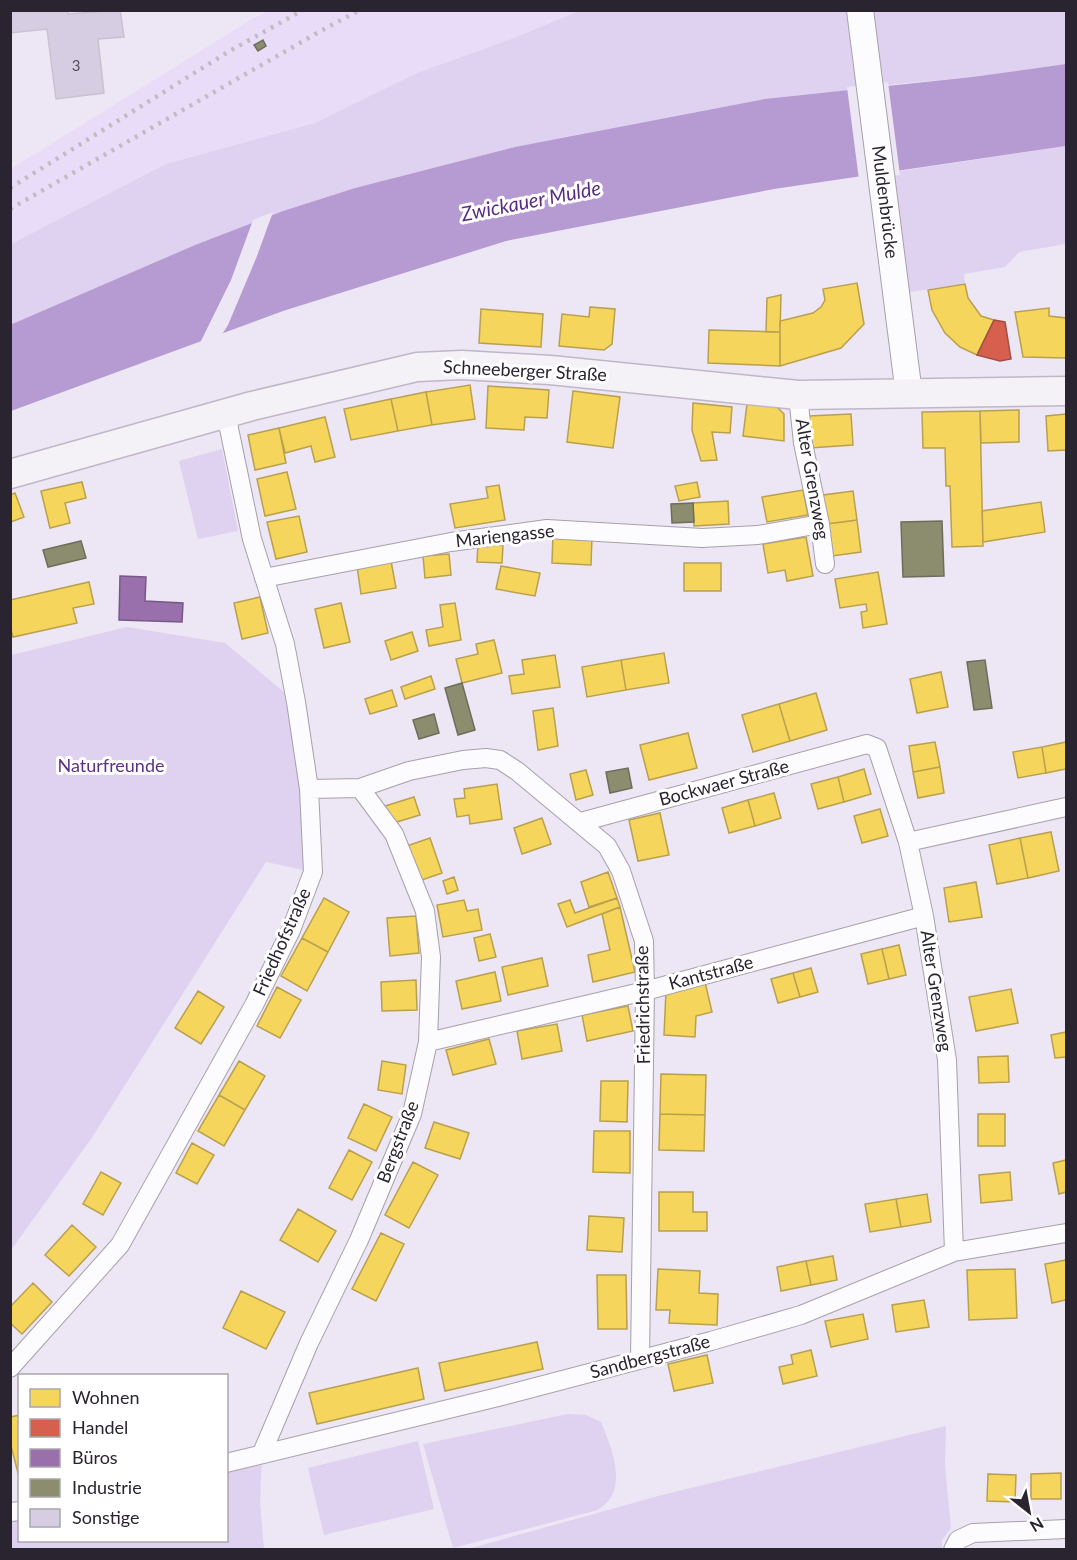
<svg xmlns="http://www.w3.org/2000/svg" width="1077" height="1560" font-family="Lato,sans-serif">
<rect width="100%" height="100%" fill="#ede6f4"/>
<path fill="#e9dcf8" d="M268,11H579L514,38L417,73L315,123L166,164L11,244V169L247,22Z"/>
<path fill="#dfd1f0" d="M579,11H1066V64L972,77L897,84L515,147L355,188L283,211L195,245L11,325V244L166,164L315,123L417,73L514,38Z
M1066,146V244L1019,252L1005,267L964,274L965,284L896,294L881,174Z
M222,449L238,531L198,539L179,461Z
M127,627L225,643L296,702L313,872L266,862L91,1139L11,1250V655Z
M568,1414L586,1415L601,1422C610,1444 625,1479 609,1500C606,1504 601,1507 598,1510L453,1548L423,1444Z
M946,1426L945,1466L951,1528L942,1540V1549H468L662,1495Z
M418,1441L434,1509L324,1535L308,1468Z
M262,1453L260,1503L264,1549H11L10,1512L19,1511L20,1540H226L227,1463Z"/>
<path fill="#b59bd1" d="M1066,64V146L774,189L506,241L283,311L11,411L10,325L195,245L283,211L355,188L515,147L765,99L972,77Z"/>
<path fill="#ede6f4" d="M888,82L900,175L859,180L847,87Z
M273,212L257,256L228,325L221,336L199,345L231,280L253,220Z"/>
<path fill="#f6d55c" stroke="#b8a04f" stroke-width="1.5" d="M857,283L864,324L841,348L780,366V321L813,313L821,307L825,300L823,289Z
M965,284L968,298L981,316L994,320L977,355L960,347L945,333L932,310L928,290Z
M781,295L780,332H766L767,298Z
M590,307L615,309L612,344L604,350L559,346L562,314L589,317Z
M1049,308V316L1066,318V358L1023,357L1015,312Z
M481,309L543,314L541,347L479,343Z
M709,330L780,332V366L708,363Z
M470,385L475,419L432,425L426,392Z
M488,386L549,390L547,418L525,417L524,430L486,428Z
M573,391L620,397L613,448L567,442Z
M426,392L432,425L398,431L391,399Z
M391,399L398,431L351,440L344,409Z
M693,403L732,407L730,433L712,432L717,460L701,461L692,430Z
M747,404L775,405L784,414V441L743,436Z
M1019,410V442L981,443L980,411Z
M980,411L983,546L952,547L950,486H946L945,448H923L922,412Z
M851,414L853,445L810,448L809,416Z
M1066,414V450L1048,451L1046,416Z
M325,417L335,457L315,462L311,446L285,453L279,428Z
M279,428L286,463L255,470L248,435Z
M287,472L296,509L265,516L257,479Z
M82,482L86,498L65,503L70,523L50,528L41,491Z
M697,482L700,497L679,501L675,486Z
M499,485L505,520L455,528L450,504L488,498L486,487Z
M803,490L808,515L767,522L762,497Z
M853,491L857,520L827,524L823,495Z
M15,493L24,517L11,522L10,495Z
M728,501L729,524L694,526L693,503Z
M1041,502L1045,532L983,542L982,511Z
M299,516L307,552L276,559L267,522Z
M857,520L861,552L832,556L827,524Z
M553,534L592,536L591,565L552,563Z
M806,537L813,576L787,581L785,570L768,573L763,544Z
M478,544L503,545L502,563L477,562Z
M449,554L451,575L425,578L423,556Z
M391,561L396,588L361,594L357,566Z
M684,563H721V591H684Z
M501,566L540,573L535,596L496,589Z
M878,572L887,624L863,628L861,612L867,611L866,604L840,608L835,579Z
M89,582L94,604L73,608L77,623L13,637L10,626V600Z
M260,597L268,633L242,639L234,603Z
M341,603L350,642L324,648L315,609Z
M455,603L461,640L429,646L426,630L443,627L440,605Z
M412,632L418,651L391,660L385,641Z
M494,640L502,673L462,683L456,659L478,654L476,644Z
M664,653L669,683L626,690L621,660Z
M555,655L560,687L512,694L509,676L524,674L522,660Z
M621,660L626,690L587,697L582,667Z
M941,672L948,707L917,713L910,679Z
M431,676L435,689L405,699L401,687Z
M392,690L397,706L370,714L365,699Z
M816,693L827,730L790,741L779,704Z
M779,704L790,741L753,752L742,715Z
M553,708L558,746L538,750L533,711Z
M688,733L697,768L649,780L640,745Z
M935,742L940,767L913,772L909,746Z
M1066,742V769L1046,773L1042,747Z
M1042,747L1046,773L1018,778L1013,752Z
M940,767L944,793L918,798L913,772Z
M864,769L871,794L844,802L838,777Z
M586,770L593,795L576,800L570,774Z
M838,777L844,802L818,809L811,784Z
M497,784L502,819L470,824L469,815L457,817L454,799L465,798L464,789Z
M774,793L781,818L755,826L748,800Z
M414,797L420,815L390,824L385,806Z
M748,800L755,826L729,833L722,808Z
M880,809L888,836L862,843L854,816Z
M660,813L669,855L638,861L629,820Z
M542,818L551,844L522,854L514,828Z
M1051,832L1059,871L1028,878L1020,838Z
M430,838L442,873L416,882L404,847Z
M1020,838L1028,878L997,884L989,845Z
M608,872L617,898L589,907L581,882Z
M454,877L458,890L447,894L443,881Z
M976,882L982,917L949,922L944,888Z
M324,898L349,912L328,952L302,938Z
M617,898L620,907L567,927L558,904L570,900L575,913Z
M464,900L467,911L478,909L482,930L443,937L437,905Z
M620,907L635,972L593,982L588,955L610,950L602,914Z
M416,916L419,953L390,956L387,918Z
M490,934L496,957L479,961L474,938Z
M302,938L328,952L307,991L281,976Z
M899,945L906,975L889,979L882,949Z
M882,949L889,979L868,984L861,954Z
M542,958L548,986L508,995L502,967Z
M811,968L818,992L800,997L793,973Z
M495,972L501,1001L462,1009L456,981Z
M793,973L800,997L778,1003L771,979Z
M416,980L417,1010L382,1011L381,982Z
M705,982L712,1012L696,1016L695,1037L664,1035L666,991Z
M277,987L301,1000L280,1038L257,1026Z
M1011,989L1018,1023L976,1031L969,997Z
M198,991L224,1007L201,1044L175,1028Z
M628,1006L633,1031L587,1041L582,1015Z
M557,1024L562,1051L522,1059L517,1031Z
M1066,1032V1057L1055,1058L1051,1035Z
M489,1039L496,1064L453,1075L446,1050Z
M1008,1056L1009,1082L979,1083L978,1057Z
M239,1061L265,1076L245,1110L219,1095Z
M382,1061L406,1065L402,1094L378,1090Z
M661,1074L706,1075L705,1115L660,1114Z
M601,1081H628L627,1122L600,1121Z
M219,1095L245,1110L224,1146L198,1131Z
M364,1104L392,1117L376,1151L348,1138Z
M660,1114L705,1115L704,1151L659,1150Z
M978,1114H1005V1146H978Z
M434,1122L469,1133L460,1159L425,1148Z
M594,1131H630V1173L593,1172Z
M192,1143L214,1155L197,1184L176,1173Z
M349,1150L372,1162L352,1200L329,1188Z
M1066,1160V1192L1059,1194L1053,1163Z
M413,1162L438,1175L409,1228L385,1215Z
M101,1172L121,1183L103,1215L83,1204Z
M1010,1172L1012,1200L981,1203L979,1175Z
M659,1192H693V1212H707V1231H659Z
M927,1194L931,1222L901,1227L896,1199Z
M896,1199L901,1227L870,1232L865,1204Z
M298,1209L336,1231L318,1262L280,1240Z
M589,1216L624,1218L622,1252L587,1250Z
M72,1225L96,1247L69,1276L45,1255Z
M381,1233L404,1244L376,1301L352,1289Z
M833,1256L837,1280L811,1285L806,1261Z
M1066,1260V1300L1052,1303L1045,1264Z
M806,1261L811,1285L781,1291L777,1267Z
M658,1269L700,1271L699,1293L718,1294L717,1325L669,1323L670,1310H656Z
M1015,1269L1017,1318L969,1320L967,1270Z
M597,1275H626L627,1329H598Z
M33,1283L52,1302L22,1334L10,1323V1307Z
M241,1291L285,1312L266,1349L223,1328Z
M924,1300L929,1327L896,1332L892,1305Z
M863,1314L868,1339L831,1347L825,1321Z
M537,1342L543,1369L445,1391L439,1363Z
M811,1350L817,1376L783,1384L779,1367L793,1364L791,1355Z
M707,1355L713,1383L674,1391L668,1364Z
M418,1368L424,1399L317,1424L309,1393Z
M20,1415V1476L19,1477L10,1442V1417Z
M1061,1473V1499H1031V1474Z
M988,1474L1016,1475L1015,1502L987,1501Z"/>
<path fill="#d6604d" stroke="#a24e44" stroke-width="1.5" d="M994,320L1005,322L1011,359L1000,361L977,355Z"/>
<path fill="#9970ab" stroke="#775986" stroke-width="1.5" d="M120,576L146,577L145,601L183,603L182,622L119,620Z"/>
<path fill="#8c8c6e" stroke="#6e6d5b" stroke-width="1.5" d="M263,40L266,46L258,51L254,45Z
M693,503L694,522L672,523L671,504Z
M942,521L944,576L903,577L901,522Z
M81,541L86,558L48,567L43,550Z
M985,660L992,708L974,710L967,662Z
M462,683L475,730L458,735L445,688Z
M434,714L439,733L419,739L413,720Z
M628,768L632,788L610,793L606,772Z"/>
<path fill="#d7cde2" stroke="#c8c2cf" stroke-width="1.5" d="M10,10H67L68,14L120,10L124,37L98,39L104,93L56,99L47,29L10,33Z"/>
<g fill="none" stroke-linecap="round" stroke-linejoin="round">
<defs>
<path id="street" d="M798,395L803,443L820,524L825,564
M264,578L451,542L547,529L702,538L758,535L820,524
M309,789L360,788L409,771L463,760L486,758L500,760L517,771L607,846L621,871L644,941L645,991L640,1360
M581,822L867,744L877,748L908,842L924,916L947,1060L954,1252
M908,842L1066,807
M428,1042L645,991L924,916
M10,1368L120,1245L254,1005L291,930L313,872L309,789L296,702L285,644L252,539L226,414
M262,1453L309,1343L359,1240L412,1114L428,1042L431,957L425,911L394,834L360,788
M226,1463L498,1397L711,1341L801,1315L954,1252L1066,1233
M10,1512L20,1511
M953,1550L958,1540L973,1533L1066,1529"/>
<path id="secondary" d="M860,10L909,394"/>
<path id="primary" d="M10,474L252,406L417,367L462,365L550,370L798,395L1066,391"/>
</defs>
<use href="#street" stroke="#a6a0ac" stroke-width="20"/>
<use href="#secondary" stroke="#a6a0ac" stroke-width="28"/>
<use href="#primary" stroke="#bfb7c7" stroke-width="31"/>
<use href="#street" stroke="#fcfbfd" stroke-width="18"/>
<use href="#secondary" stroke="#fcfbfd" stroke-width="26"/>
<use href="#primary" stroke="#f4f1f7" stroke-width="28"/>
<path stroke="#bfbdc1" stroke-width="4.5" stroke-dasharray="3 6" stroke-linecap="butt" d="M10,188L228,52L303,10
M10,209L326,28L360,10"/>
</g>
<g text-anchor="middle" stroke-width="6" stroke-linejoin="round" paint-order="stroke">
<g font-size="15" fill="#57515f">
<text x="76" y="71">3</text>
</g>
<g font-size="18" fill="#292430" stroke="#fff">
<text transform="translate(885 202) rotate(83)" y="6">Muldenbrücke</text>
<text transform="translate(525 371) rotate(3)" y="6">Schneeberger Straße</text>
<text transform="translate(812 479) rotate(80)" y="6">Alter Grenzweg</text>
<text transform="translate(505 536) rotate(-6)" y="6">Mariengasse</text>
<text transform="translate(724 783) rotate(-15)" y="6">Bockwaer Straße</text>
<text transform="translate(282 942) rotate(-66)" y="6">Friedhofstraße</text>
<text transform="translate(711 973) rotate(-15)" y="6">Kantstraße</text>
<text transform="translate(936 991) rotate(81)" y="6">Alter Grenzweg</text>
<text transform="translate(643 1005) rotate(-91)" y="6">Friedrichstraße</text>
<text transform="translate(398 1142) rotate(-69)" y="6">Bergstraße</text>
<text transform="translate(650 1357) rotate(-15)" y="6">Sandbergstraße</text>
</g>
<g font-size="18" fill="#5e3186" stroke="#fff">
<text x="111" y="772">Naturfreunde</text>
</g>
<g font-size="20" font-style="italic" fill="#5a2c81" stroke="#fff">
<text transform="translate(531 201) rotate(-11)" y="7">Zwickauer Mulde</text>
</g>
</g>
<rect width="1077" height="1560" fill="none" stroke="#292430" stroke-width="24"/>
<rect x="18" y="1374" width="210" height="168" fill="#ffffff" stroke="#a9a7ac" stroke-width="1.5"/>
<rect x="30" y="1389" width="30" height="18" fill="#f6d55c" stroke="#a9a7ac" stroke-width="1.5"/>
<text x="72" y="1404" font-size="18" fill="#292430">Wohnen</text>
<rect x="30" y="1419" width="30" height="18" fill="#d6604d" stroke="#a9a7ac" stroke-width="1.5"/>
<text x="72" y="1434" font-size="18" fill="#292430">Handel</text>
<rect x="30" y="1449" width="30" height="18" fill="#9970ab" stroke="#a9a7ac" stroke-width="1.5"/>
<text x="72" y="1464" font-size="18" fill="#292430">Büros</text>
<rect x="30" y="1479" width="30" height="18" fill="#8c8c6e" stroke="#a9a7ac" stroke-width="1.5"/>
<text x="72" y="1494" font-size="18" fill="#292430">Industrie</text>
<rect x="30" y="1509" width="30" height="18" fill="#d7cde2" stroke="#a9a7ac" stroke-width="1.5"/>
<text x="72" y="1524" font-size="18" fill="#292430">Sonstige</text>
<g transform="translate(1029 1512) rotate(149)" stroke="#ffffff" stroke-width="4.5" paint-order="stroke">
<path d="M0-4.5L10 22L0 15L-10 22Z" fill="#292430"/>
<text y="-9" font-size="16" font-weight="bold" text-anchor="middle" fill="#292430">N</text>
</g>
</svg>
